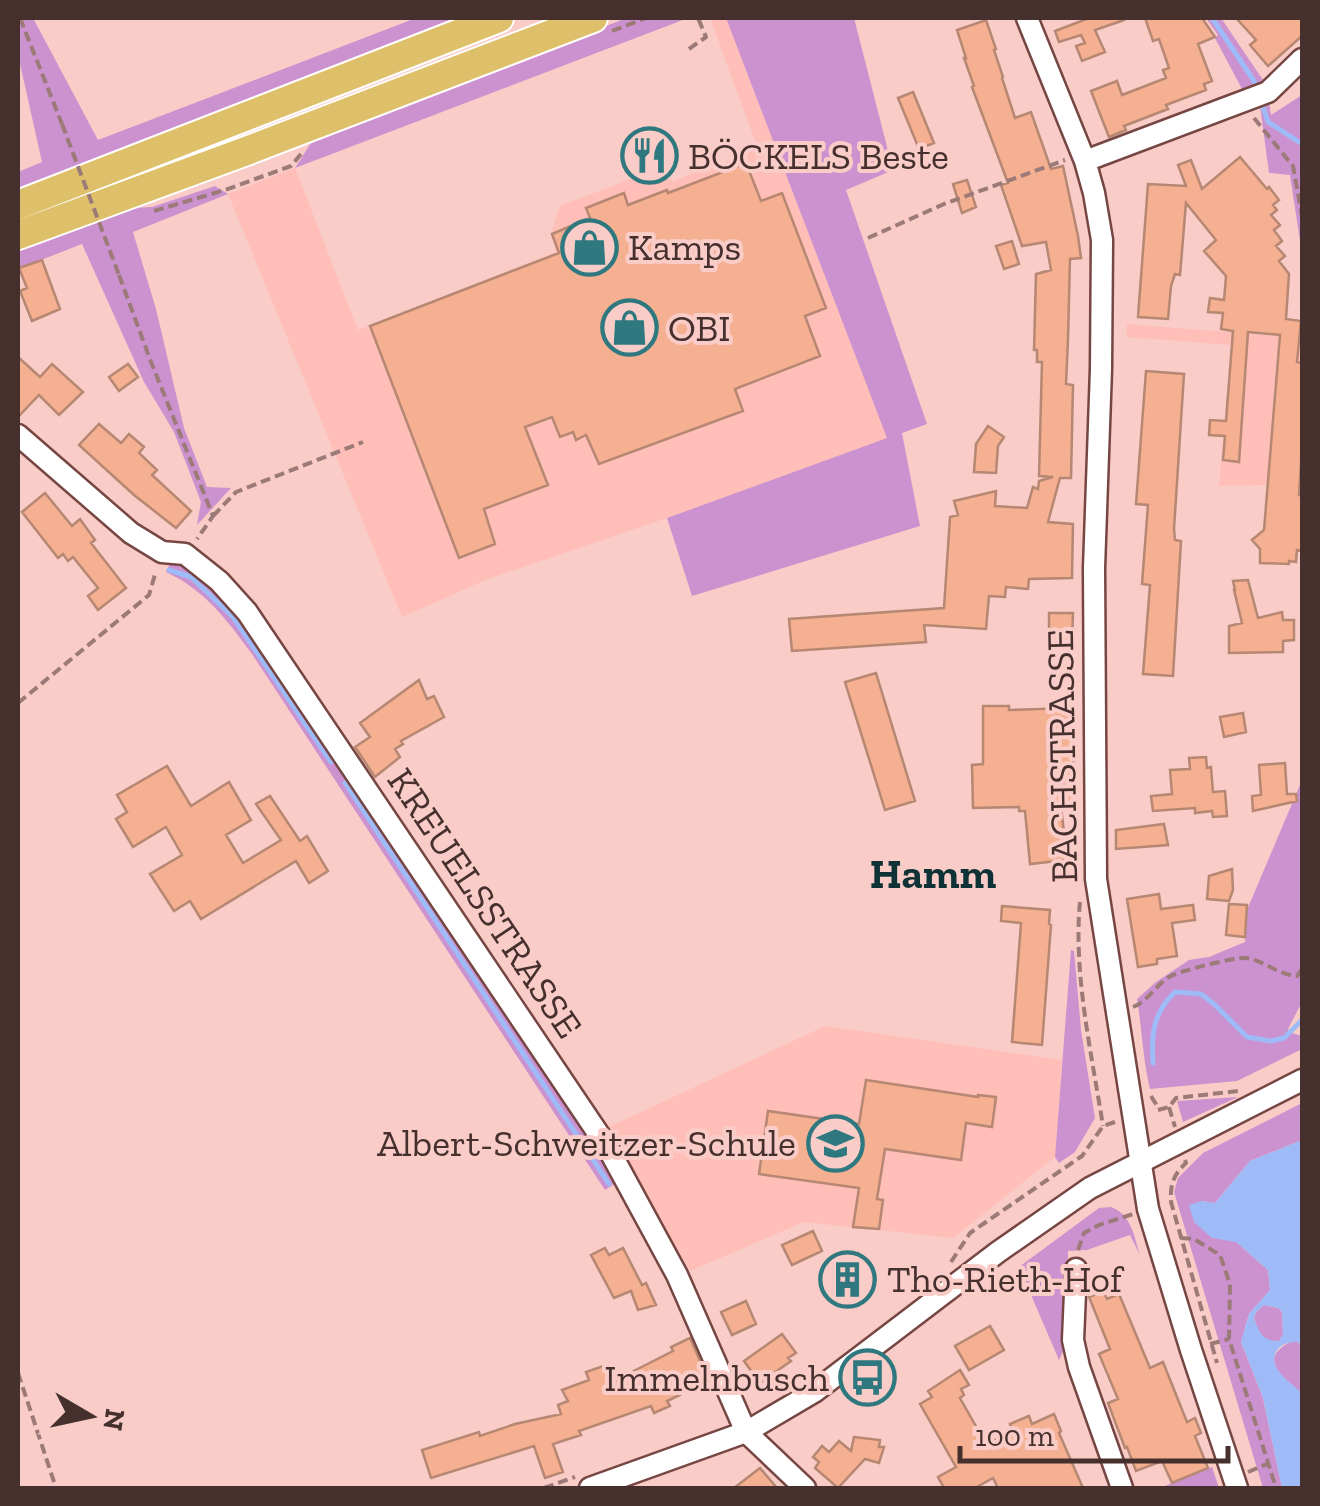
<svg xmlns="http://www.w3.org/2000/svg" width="1320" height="1506" font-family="'Zilla Slab',serif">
<rect width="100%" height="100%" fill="#faccc7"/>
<path fill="#ffbeb8" d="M710,18H726L887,438L667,518L488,579L402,617L228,194L295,168L358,330L556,252L551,234L560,206L646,173L673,181L758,149Z
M1127,324L1302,338V484L1219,486L1231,345L1126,337Z
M825,1026L1062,1060L1055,1157L953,1238L804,1222L690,1271L607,1128Z"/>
<path fill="#cc91cf" d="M18,18H33L98,140L416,18H483L18,195V172L42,162L18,55Z
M627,18H688L295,168L314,138Z
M726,18H854L893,170L846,190L927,424L902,433L920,526L692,596L667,518L887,438Z
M1206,18H1221L1263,80L1243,91L1215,38L1218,35Z
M1302,95V254L1290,175L1269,173L1260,106L1269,102L1271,115Z
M215,186L228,194L133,232L156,309L184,428L207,487L231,488L197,525L201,502L174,432L144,382L82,244L18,269V251L129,208L152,207Z
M171,561C216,582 232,609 263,646L617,1182L605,1190L252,654C226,619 206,591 166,572Z
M1302,780V1002L1288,1029L1292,1033L1302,1036V1049L1237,1081L1150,1089C1143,1060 1142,1030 1137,999L1156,982L1189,960L1209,957L1245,942L1247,910Z
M1071,950L1074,951L1081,1030L1095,1118L1075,1152L1059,1163L1055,1157Z
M1238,1097L1183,1122L1177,1101Z
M1302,1103V1140L1250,1161L1215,1203L1202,1201L1236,1242L1268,1270L1270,1290L1249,1314L1241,1342L1263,1398L1282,1488H1263L1174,1192L1178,1178L1203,1153Z
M1111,1207C1131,1214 1134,1236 1140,1255L1130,1235L1087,1250L1068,1251L1066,1310L1068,1341L1059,1360L1019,1267L1099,1208Z
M1264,1305L1278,1308L1282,1312L1283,1334L1279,1342C1260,1341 1260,1334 1254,1319L1256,1312Z
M1292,1341L1298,1342L1302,1347V1393C1282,1376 1256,1359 1292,1341Z
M1212,1467L1219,1488H1160Z"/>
<path fill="#9ebbf7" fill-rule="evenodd" d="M1302,1140V1347L1298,1342C1289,1342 1281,1343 1276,1352C1267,1368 1292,1384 1302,1393V1488H1282L1263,1398L1241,1342L1249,1314L1270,1290L1268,1270L1236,1242L1212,1238L1194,1222L1189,1205L1202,1201L1215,1203L1250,1161ZM1264,1305L1278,1308L1282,1312L1283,1334L1279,1341C1262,1341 1260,1333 1254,1319L1256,1312Z"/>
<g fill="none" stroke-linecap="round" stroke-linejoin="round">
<path stroke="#9ebbf7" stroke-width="5" d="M1212,18L1254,81L1258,91
M1261,101L1268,122L1302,144
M169,570L191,577L233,617L331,762
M345,783L609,1184
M1153,1063C1151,1034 1153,1013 1175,992L1201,994L1214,1004L1247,1037L1271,1041L1284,1038L1302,1020"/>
</g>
<path fill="#f5af91" stroke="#b68772" stroke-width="2.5" d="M1089,18H1124V20L1095,30L1105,52L1082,61L1076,46L1085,43L1081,35L1059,42L1055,31Z
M1145,18H1202L1215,37L1198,44L1212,81L1204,84L1206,90L1166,105L1168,109L1124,126L1126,130L1109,137L1091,91L1117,81L1122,95L1166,78L1163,70L1169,68L1159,39L1153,41Z
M1236,18H1302V36L1268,66L1250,45L1256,40Z
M986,20L996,49L994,50L1003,77L1002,78L1015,118L1031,112L1051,169L1063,166L1078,236L1081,258L1070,259L1068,339L1066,384L1073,385L1071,478H1060L1048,522L1073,524L1072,578L1029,579L1028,589L1006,587L1005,597L989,596L986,629L924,625L926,642L792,651L789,619L944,608L950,517L958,515L954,501L996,491L995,506L1027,508L1033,487L1038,489L1039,481L1053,477L1039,476L1042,362H1037V350H1034L1036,274L1051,270L1046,242L1022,246L1001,185L1008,183L972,87L974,86L964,58H966L957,30Z
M913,92L934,143L919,149L898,98Z
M1240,157L1267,189L1269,187L1279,200L1273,205L1277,210L1271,215L1280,225L1274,230L1282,241L1276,246L1285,256L1279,261L1289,274L1286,319L1301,321L1297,362L1302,363V448L1299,495H1302V551L1297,550L1296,562L1289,561V564L1260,563V549L1252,540L1264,530L1280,335L1248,332L1239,462L1223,460L1225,436L1209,435L1210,420L1226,421L1233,331L1221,329L1223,313L1208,312L1210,298L1224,300L1226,276L1204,251L1216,240L1186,203L1180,275L1175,274L1171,286L1168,319L1138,317L1148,184L1186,186L1178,165L1191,160L1202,189Z
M746,163L761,201L782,193L826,308L805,316L820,356L735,389L743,411L599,464L586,435L576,440L573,432L560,437L552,417L525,427L548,485L484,509L495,544L459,558L370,326L559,253L552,234L590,218L586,208L624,193L628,205L667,190L668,193Z
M967,180L976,207L962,213L953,184Z
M1012,241L1019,264L1004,269L996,246Z
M42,260L60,309L32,321L20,291L27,288L19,268Z
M18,357L40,377L52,364L83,392L59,415L39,395L18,417Z
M128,364L138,377L119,391L109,377Z
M1146,371L1184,374L1174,529L1175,540L1181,541L1173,676L1143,674L1150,585L1142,584L1148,505L1136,504Z
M99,424L121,443L129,434L144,447L139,453L157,470L152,475L191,511L176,528L134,495L79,445Z
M988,426L1004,437L998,446L996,473L974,472L976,444Z
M45,493L72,526L80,519L95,540L91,543L126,588L98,610L88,596L98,588L73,557L68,561L63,554L58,558L22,512Z
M1248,580L1258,618L1282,612L1283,620H1294V640L1283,641V652L1229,653V626L1242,623L1234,590H1235L1233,581Z
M1049,613H1073L1072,642L1049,641Z
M876,673L915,801L885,810L845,682Z
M419,680L427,699L434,696L444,717L401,741L403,744L395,749L400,757L375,777L355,747L370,737L360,723Z
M983,706H1009V710L1072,708L1074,805L1061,806L1067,860L1030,864L1025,811H1019V807L973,808L972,765L983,764Z
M1243,713L1246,732L1224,737L1220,717Z
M1206,757L1207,768L1211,767L1213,792L1225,791L1227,816L1213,817L1212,811L1195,813V808L1153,811L1151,796L1172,794L1170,770L1190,769L1189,758Z
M1285,763L1287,794H1296L1297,801L1253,811L1252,796L1261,795L1259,765Z
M167,766L191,806L229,782L251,820L226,835L243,863L281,840L256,804L270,796L300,841L307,836L328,871L309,883L296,861L201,919L190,901L174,911L150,874L182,855L166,827L133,847L116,819L127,812L117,795Z
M1164,824L1168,845L1116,849V830Z
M1232,869L1233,890L1229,901L1207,899L1209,876Z
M1159,894L1161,909L1193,905L1195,920L1172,923L1177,956L1157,959V964L1138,967L1127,899Z
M1229,904L1247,905L1245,937L1226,935Z
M1002,906L1050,910L1049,924L1051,925L1042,1045L1012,1042L1021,923L1001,921Z
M866,1080L978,1097V1095L996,1097L992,1127L966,1123L961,1160L885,1149L877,1199L883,1200L879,1229L853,1227L859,1188L759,1174L768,1111L859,1124Z
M813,1231L822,1251L792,1265L782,1245Z
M605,1248L609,1255L623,1248L642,1285L646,1283L656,1305L638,1310L631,1291L614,1298L591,1255Z
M858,1253L873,1283L836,1301L821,1271Z
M1103,1291L1107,1299L1119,1294L1150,1368L1163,1362L1187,1422L1195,1418L1201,1433L1195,1436L1208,1468L1172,1483L1162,1461L1136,1471L1127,1447L1125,1448L1108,1403L1118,1399L1099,1354L1110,1349L1089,1297Z
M746,1301L756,1324L732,1335L721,1312Z
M990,1326L1004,1350L969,1370L955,1346Z
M782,1334L796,1353L788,1358L791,1361L760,1383L744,1361Z
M690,1338L706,1374L676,1388L680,1395L667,1401L670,1406L654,1413L651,1406L579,1431L581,1435L553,1444L563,1472L545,1478L534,1446L431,1478L422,1450L479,1432L480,1436L515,1424L561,1414L558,1405L568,1401L562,1390L589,1380L586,1372L609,1364L614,1381L673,1351L671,1347Z
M960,1370L969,1385L961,1389L964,1395L960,1398L986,1444L1013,1432L1010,1424L1029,1416L1032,1424L1054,1414L1061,1431L1059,1433L1083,1488H998L993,1478L975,1488H944L938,1477L956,1467L920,1404L932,1397L928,1391Z
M854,1437L880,1440L879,1447H884L879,1463L865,1459L838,1488L815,1468L819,1462L813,1457L822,1446L829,1452L839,1441L851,1451Z
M760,1468L777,1488H734Z"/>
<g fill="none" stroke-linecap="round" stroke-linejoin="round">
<defs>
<path id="minor" d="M1027,18L1085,161L1094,193L1102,240L1101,369L1094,568L1096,879L1148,1209L1191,1350L1237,1488
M1085,161L1268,92L1302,59
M18,435L131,533L162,552L185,554L219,581L247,612L608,1148L677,1275L746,1432L805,1488
M1076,1269L1073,1340L1079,1367L1122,1488
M590,1488L746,1432L814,1392L998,1252L1090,1188L1302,1080"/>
<path id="major" d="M18,205L499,18
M18,235L249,150L593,18"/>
</defs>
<use href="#minor" stroke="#764643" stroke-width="25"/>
<use href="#major" stroke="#fff" stroke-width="32"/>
<path stroke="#9b7a77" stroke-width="4" stroke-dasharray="10 5" stroke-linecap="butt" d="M20,18L62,124
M612,31L646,18
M689,49L706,37L698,18
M1254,118L1293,166L1302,216
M154,211L225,190L291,166L301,154
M868,238L944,204L1065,160
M119,275L151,362L213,516L197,539
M213,516L236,492L363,442
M18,703L149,595L156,571
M1080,902C1073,973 1092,1056 1103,1126
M1133,1007C1148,1001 1156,985 1169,977C1178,971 1236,957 1245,958C1264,960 1278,975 1297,976L1302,969
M1151,1096L1159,1109
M1169,1107L1175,1127
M1158,1110L1169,1107L1176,1098L1238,1091
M1185,1160L1186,1163C1173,1175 1170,1185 1171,1202L1217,1363
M1181,1238L1194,1239L1220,1255L1230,1284L1229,1339L1276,1488
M1078,1250L1084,1233L1099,1225L1133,1214
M951,1262L970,1233L1082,1156L1103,1126L1115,1122
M1210,1344L1229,1339
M18,1373L56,1488
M1248,1472L1267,1464
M544,1488L575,1477"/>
<use href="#minor" stroke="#fff" stroke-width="20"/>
<use href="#major" stroke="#ddc069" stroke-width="28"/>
<path stroke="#9b7a77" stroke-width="4" stroke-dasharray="10 5" stroke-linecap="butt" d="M62,124L119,275"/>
</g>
<defs>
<symbol id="restaurant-ring" viewBox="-11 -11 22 22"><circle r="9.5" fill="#faccc7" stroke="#2f787f" stroke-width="1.5"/><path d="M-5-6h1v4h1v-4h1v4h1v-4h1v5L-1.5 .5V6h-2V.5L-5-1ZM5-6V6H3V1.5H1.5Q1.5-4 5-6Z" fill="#2f787f"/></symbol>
<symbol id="shop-ring" viewBox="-11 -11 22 22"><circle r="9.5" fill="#faccc7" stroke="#2f787f" stroke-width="1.5"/><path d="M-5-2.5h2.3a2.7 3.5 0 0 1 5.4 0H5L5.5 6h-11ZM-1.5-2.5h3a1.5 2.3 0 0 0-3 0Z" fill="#2f787f"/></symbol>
<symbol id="school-ring" viewBox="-11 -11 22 22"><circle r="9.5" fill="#faccc7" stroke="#2f787f" stroke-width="1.5"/><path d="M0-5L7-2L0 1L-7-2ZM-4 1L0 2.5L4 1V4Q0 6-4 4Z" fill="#2f787f"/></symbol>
<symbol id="building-ring" viewBox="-11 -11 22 22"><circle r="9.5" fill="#faccc7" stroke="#2f787f" stroke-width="1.5"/><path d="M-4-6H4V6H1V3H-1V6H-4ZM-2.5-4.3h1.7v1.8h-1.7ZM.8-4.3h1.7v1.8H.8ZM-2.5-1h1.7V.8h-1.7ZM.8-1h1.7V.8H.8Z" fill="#2f787f"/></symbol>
<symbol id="bus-ring" viewBox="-11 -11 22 22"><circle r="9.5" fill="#faccc7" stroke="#2f787f" stroke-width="1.5"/><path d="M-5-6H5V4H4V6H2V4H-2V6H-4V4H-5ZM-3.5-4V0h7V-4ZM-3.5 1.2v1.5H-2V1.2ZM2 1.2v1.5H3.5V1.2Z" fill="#2f787f"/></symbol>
</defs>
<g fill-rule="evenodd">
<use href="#restaurant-ring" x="618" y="124" width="63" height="63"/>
<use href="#shop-ring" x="558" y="216" width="63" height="63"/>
<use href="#shop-ring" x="598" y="296" width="63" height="63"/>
<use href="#school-ring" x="804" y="1112" width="63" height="63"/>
<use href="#building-ring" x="816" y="1248" width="63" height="63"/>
<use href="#bus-ring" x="836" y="1346" width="63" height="63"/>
</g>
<g text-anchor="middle" stroke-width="8" stroke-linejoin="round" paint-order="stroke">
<g font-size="38" fill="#46302e" stroke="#faccc7" text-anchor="start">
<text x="688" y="169">BÖCKELS Beste</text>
<text x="628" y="260">Kamps</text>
<text x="668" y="341">OBI</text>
<text x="796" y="1156" text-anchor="end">Albert-Schweitzer-Schule</text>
<text x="887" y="1292">Tho-Rieth-Hof</text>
<text x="829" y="1391" text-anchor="end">Immelnbusch</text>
</g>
<g font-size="38" fill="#46302e" stroke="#faccc7">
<text transform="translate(1062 756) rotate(-91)" y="13">BACHSTRASSE</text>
<text transform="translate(485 903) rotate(56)" y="13">KREUELSSTRASSE</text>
</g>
<g font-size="42" font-weight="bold" fill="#0f3236" stroke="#faccc7">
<text x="933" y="888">Hamm</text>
</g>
</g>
<rect width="1320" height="1506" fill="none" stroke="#46302e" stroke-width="40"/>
<g transform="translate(90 1416) rotate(99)" stroke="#faccc7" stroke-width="8" paint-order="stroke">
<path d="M0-8L18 38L0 25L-18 38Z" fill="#46302e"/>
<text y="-15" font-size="28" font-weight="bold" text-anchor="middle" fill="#46302e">N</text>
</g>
<path d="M960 1446v15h268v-15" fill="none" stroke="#46302e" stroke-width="5"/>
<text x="975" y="1446" font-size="30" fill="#46302e" stroke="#faccc7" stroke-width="8" paint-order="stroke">100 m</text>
</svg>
